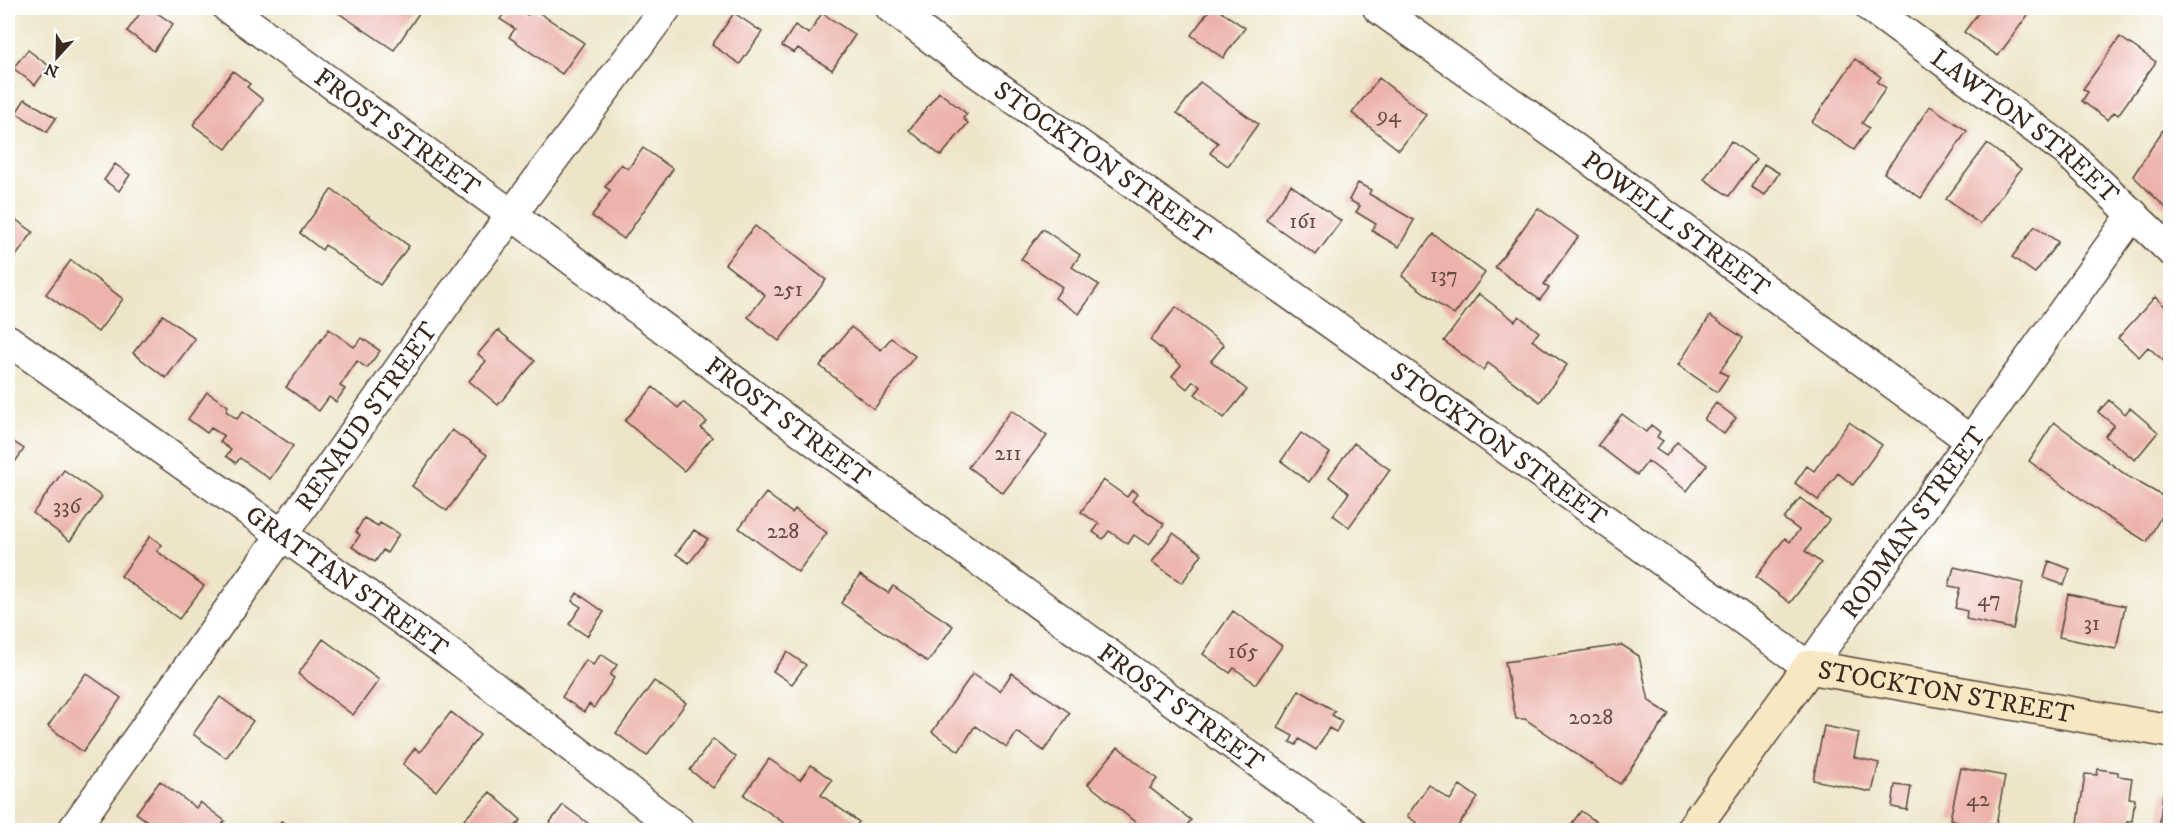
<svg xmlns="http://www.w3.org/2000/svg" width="2178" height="838" font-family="'IM FELL DW Pica',serif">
<rect width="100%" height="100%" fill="#fff"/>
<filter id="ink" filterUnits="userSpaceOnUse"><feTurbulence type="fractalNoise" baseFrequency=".0167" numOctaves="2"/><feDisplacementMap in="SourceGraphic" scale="12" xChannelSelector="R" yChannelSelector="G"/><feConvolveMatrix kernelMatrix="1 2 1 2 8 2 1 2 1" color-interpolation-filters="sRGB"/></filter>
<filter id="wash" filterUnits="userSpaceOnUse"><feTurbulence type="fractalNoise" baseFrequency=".008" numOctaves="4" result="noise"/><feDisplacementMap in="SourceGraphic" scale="24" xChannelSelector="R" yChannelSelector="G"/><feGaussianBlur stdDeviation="1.35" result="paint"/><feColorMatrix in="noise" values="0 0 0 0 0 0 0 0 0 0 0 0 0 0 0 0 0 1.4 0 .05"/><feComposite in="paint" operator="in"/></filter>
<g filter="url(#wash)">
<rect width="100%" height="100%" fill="#eee5c9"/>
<g id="blocks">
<path fill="#ecb3ac" d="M144,8H150L173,24L154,51L127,31Z
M331,8H411L419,13L394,50Z
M509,8H516L527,15L532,8L584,43L562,74L509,37L515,29L500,19Z
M1211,8H1216L1245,28L1223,58L1191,35Z
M1982,8H2033L1998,56L1964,32Z
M734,13L762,32L740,64L712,45Z
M822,13L855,35L832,70L798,48L794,53L782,46L795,25L809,34Z
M2120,37L2156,62L2118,115L2114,112L2108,120L2082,101L2088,92L2083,89Z
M28,50L49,66L35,85L13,68Z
M1855,59L1881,77L1877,82L1886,88L1862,123L1869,128L1854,150L1812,122Z
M233,71L250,84L247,87L263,100L226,149L193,125Z
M1379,78L1426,115L1399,150L1352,113Z
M1200,82L1258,124L1228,166L1210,153L1218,143L1177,113Z
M8,83L14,87L8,97Z
M939,92L967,114L963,118L968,123L941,156L909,130Z
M25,99L56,118L47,132L16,113Z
M1930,106L1967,131L1921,198L1884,173Z
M2170,119V212L2133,176Z
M1731,141L1756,159L1729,196L1704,179Z
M1987,144L2021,169L1980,224L1946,199Z
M643,148L673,169L624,239L592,216L610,190L605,187L621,164L628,169Z
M115,164L130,175L119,191L104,180Z
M1764,164L1779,173L1765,195L1751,187Z
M1358,183L1371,190L1369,194L1414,220L1399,247L1372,231L1376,224L1356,212L1360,206L1349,200Z
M1291,185L1341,221L1316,255L1266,220Z
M332,189L409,246L380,285L325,245L322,250L300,233Z
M1538,208L1578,237L1544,284L1549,288L1540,300L1495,267Z
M8,214L33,232L9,266L8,264Z
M755,226L826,280L779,341L748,317L765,295L725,264Z
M2035,226L2058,242L2035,273L2012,257Z
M1043,229L1080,255L1072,267L1099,285L1079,314L1055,298L1062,287L1021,259Z
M1433,234L1485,273L1454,315L1402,276Z
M71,260L123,299L98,332L46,294Z
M1479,294L1515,321L1519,316L1539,332L1532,340L1567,365L1540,402L1488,363L1483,370L1444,341Z
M2155,297L2170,311V357L2165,362L2148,347L2139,357L2118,338Z
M1176,307L1224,345L1211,361L1247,390L1224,418L1195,394L1201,387L1193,381L1187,389L1172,376L1181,365L1150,340Z
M163,315L195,339L166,378L133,353Z
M1710,316L1743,338L1720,371L1728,376L1717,392L1678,365Z
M851,327L881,350L891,338L915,356L874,409L820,366Z
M329,329L354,347L362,338L380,351L367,368L357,361L340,386L345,389L336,402L329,397L319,411L286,387Z
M498,330L535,361L498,405L469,381L486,361L478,354Z
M653,387L678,408L683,402L707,422L701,428L712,437L684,471L625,421Z
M207,392L228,406L226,411L237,419L243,411L293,446L270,479L240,458L236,463L226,456L231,450L220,442L224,436L211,428L207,433L188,419Z
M2109,400L2125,414L2130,408L2158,432L2135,460L2105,436L2114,425L2098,412Z
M1716,403L1736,418L1724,434L1704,419Z
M1012,410L1047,436L1003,493L968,467Z
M1622,414L1646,432L1651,425L1660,432L1657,437L1663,441L1656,449L1666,456L1677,442L1707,465L1687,491L1648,461L1637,475L1598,445Z
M1849,422L1882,445L1853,485L1838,473L1818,500L1795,483L1807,466L1814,471Z
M2054,422L2129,477L2170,500L2147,542L2105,516L2029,461Z
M452,430L487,455L447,511L412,486Z
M1301,433L1330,453L1309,482L1281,461Z
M8,438L24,449L8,472Z
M1354,443L1390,470L1349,527L1333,515L1349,493L1329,477Z
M64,470L102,497L70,541L33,513Z
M1103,480L1127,497L1132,490L1137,494L1132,501L1164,524L1149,545L1134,535L1128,544L1109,531L1103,539L1093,532L1099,524L1081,512Z
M766,493L792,513L795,509L827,533L798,572L739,528Z
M1800,498L1829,520L1805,551L1821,563L1790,603L1756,577L1785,538L1790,542L1799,530L1784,519Z
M364,518L378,526L380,523L399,534L387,553L383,550L375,562L352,547L360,535L356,532Z
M694,530L708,539L689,563L676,554Z
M1173,533L1202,554L1182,583L1152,562Z
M150,536L162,545L157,551L204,586L179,619L121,576Z
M2049,561L2070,569L2064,585L2044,578Z
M1954,567L2023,583L2013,629L1966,619L1967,611L1955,608L1960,588L1949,586Z
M860,575L888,593L893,586L953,626L928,662L841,603Z
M577,593L604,612L587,636L569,624L581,607L572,601Z
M2068,594L2125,606L2116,649L2059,637Z
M1233,611L1282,646L1256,684L1234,668L1230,673L1203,654Z
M323,639L379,680L353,715L298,674Z
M1622,645L1639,656L1649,701L1669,714L1620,784L1525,719H1516L1505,662Z
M787,652L806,665L792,684L773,671Z
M601,654L617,665L610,675L614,678L594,708L589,704L584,712L562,697L586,660L593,665Z
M86,673L121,698L83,752L48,726Z
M973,673L1000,691L1012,673L1070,713L1044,751L1017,732L1007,748L975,726L959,751L932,732Z
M654,681L686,703L647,756L616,733Z
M1299,690L1335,711L1332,715L1342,721L1336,732L1329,728L1316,750L1299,739L1296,745L1290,742L1293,736L1278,728Z
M220,697L253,721L226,758L193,734Z
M451,712L480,735L436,791L403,764L415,748L420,752Z
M1824,726L1859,733L1854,757L1879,763L1872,792L1813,780Z
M713,739L736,757L713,788L690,770Z
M1118,747L1157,779L1150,788L1191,820L1183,830H1145L1088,784Z
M769,759L800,780L811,765L832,780L821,795L859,822L853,830H794L744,795Z
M1961,768L2005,776L1995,830H1957L1959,821L1950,819Z
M2098,769L2118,772V776L2132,778L2129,798L2135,799L2132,821H2127L2126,830H2077L2085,774L2097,775Z
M160,781L196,808L200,802L225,821L217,830H160L136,813Z
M1429,785L1450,800L1460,785L1478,798L1455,830H1413L1418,824L1407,816Z
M1895,785L1911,787L1907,810L1892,807Z
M490,792L521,820L512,830H476L464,820Z
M2163,792L2170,793V830H2159Z
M563,805L596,829L595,830H544Z
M1581,811L1608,830H1567Z
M281,821L295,830H275Z"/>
</g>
</g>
<g filter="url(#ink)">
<use href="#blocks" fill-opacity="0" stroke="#564638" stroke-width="1.5"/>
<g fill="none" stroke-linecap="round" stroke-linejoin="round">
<defs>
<g id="street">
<path id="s1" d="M228,8L512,215L824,448L1351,830"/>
<path id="s2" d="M891,8L971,68L1400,372L1809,667L2133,214"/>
<path id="s3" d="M1378,8L1566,142L1971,441"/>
<path id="s4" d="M1871,8L2066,151L2170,250"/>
<path id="s5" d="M8,340L460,661L679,830"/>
<path id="s6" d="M73,830L451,296L666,8"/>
</g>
<g id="secondary">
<path id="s7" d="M1692,830L1809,667L2170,731"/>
</g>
</defs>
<use href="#street" stroke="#564638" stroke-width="33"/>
<use href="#secondary" stroke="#564638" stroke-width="36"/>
<use href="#street" stroke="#fff" stroke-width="30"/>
<use href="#secondary" stroke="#f7e8c3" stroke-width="33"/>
</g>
</g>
<g text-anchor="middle" stroke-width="4.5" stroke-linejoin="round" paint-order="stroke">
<g font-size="22" fill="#674c42">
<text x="1389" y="122">94</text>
<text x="1303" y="228">161</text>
<text x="1444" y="282">137</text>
<text x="788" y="296">251</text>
<text x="1008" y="460">211</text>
<text x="67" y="513">336</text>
<text x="783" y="538">228</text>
<text x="1989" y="606">47</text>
<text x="2092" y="630">31</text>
<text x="1243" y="658">165</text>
<text x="1591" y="724">2028</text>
<text x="1978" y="806">42</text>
</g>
<g font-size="26" fill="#3b2a1e" stroke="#fff">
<text dy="9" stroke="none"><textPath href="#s4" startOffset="194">LAWTON STREET</textPath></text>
<text dy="9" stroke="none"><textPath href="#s1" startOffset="210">FROST STREET</textPath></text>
<text dy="9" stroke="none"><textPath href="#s2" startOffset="262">STOCKTON STREET</textPath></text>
<text dy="9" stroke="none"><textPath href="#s3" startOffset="368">POWELL STREET</textPath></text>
<text dy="9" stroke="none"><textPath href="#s6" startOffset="507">RENAUD STREET</textPath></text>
<text dy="9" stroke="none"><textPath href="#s1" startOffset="696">FROST STREET</textPath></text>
<text dy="9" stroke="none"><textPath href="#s2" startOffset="748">STOCKTON STREET</textPath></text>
<text dy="9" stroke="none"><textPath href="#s2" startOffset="1308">RODMAN STREET</textPath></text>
<text dy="9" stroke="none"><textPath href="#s5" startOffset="416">GRATTAN STREET</textPath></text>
<text dy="9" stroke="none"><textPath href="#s7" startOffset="340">STOCKTON STREET</textPath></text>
<text dy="9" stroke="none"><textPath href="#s1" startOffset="1182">FROST STREET</textPath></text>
</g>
</g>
<rect width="2178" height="838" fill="none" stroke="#fff" stroke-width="30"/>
<g transform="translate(57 57) rotate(202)" stroke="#ffffff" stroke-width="4.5" paint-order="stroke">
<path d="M0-4.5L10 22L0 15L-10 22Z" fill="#3b2a1e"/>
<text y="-9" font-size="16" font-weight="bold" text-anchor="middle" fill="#3b2a1e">N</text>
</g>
</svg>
